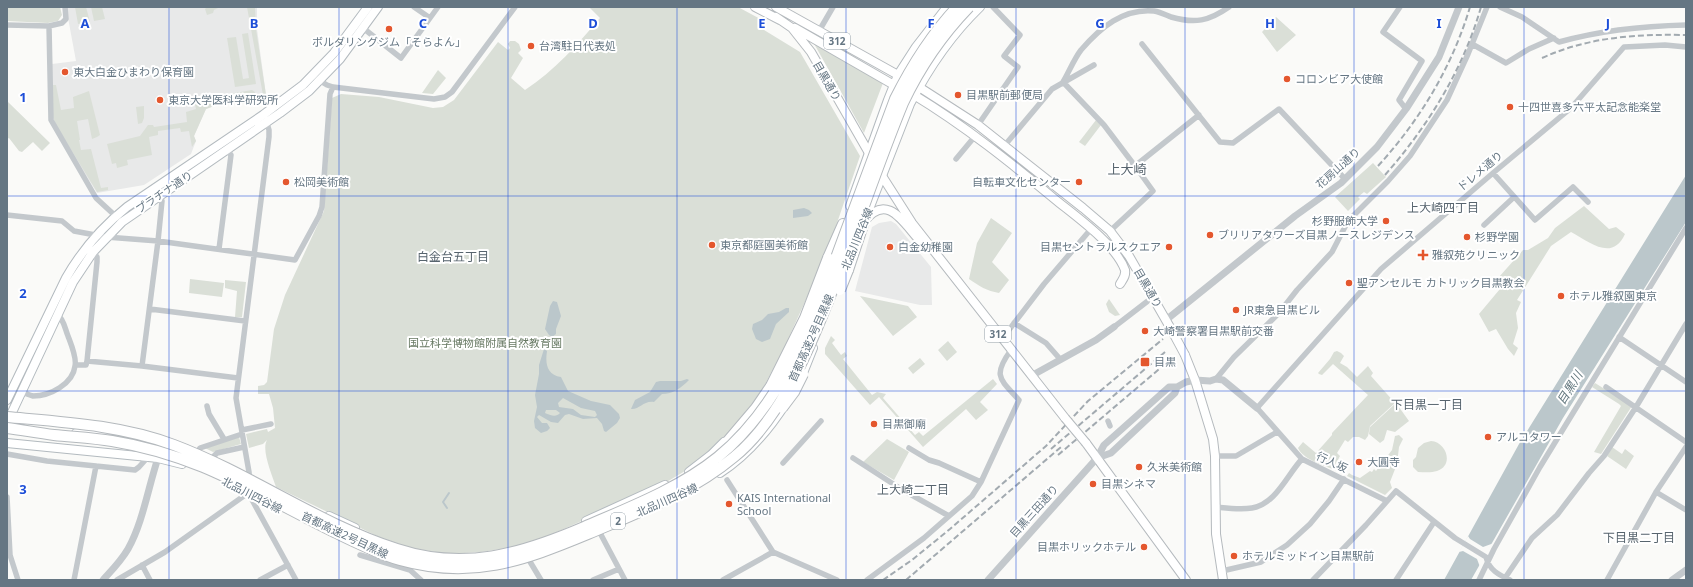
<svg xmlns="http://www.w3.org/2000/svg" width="1693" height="587" font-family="'Noto Sans','Noto Sans JP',sans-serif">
<rect width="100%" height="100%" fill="#fafaf8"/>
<path fill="#e8e9e9" d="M66,7H257V29L267,102L217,105L206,109L194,136L196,141L191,154L144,185L97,193L55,126L52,117V64L76,61Z
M891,221L896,224L931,267L932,305H920L855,291L872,227L879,223Z"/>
<path fill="#dadfd7" d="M7,7H60L62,15L58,21L48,23L7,21Z
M75,7H86L90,22L78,24Z
M91,7H102L105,19L94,21Z
M207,7H220L214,10L213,13L207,15L205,9Z
M247,7H255L256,29L266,95H263Z
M589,7H738L764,21L759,27L800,52L860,156L826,255L785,346L760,394L727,435L708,452L690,468L660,486L539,540L513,547L481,552L448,554L411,548L379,537L276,487C272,475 261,450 267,440L263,444L249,448L246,434L267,429L268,432L275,428L273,408L269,394H258V386L264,385L267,382L274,329L285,295L324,211L332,98L341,94L379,97L433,108L443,107L454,100L498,42L508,50L510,48L508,44L510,41H515L519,44L521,50L518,53L523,58L511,78L525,90C554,71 578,44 600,18Z
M1276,17L1296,35L1277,52L1262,32Z
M248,33L256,84L235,87L227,38L236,37L243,79L249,78L242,34Z
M812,40L883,83L864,133Z
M438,70L446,78L433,94L422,93Z
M53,85H56L61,110L74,108L73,97L89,91L100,135L97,137L92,139L88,119L77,121L80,140H79L81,150L91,149L101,188L108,187V190L97,192L56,125L53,117Z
M252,90L255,92L256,103L217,105L206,109L194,136L196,141L192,147L189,131L181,132L180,128L158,131V135L149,137L152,155L127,160L128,165L117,168L116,163L112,164L107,144L140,136L148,125H153L154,127L187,122L186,112L196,109L194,100Z
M7,101L50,143L42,151L33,142L22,152L19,151L9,138L7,139Z
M144,106V118L142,123L138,124L136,107Z
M1096,120L1101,125L1085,146L1079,142Z
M1373,163L1386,177L1367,194L1364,192L1358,197L1360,199L1348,211L1335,197Z
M1584,206L1609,229L1616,227L1625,234C1612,262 1590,242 1571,232L1551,246L1517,300L1521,302L1516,313L1518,328L1513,344L1518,348L1514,356L1508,349L1496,329L1489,332L1479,314L1505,283L1499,277L1523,250H1528L1548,238L1555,228Z
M991,218L1012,233L992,262L1009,280L999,293C987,291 979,286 969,279L977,243Z
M190,279L224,283L222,297L189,293Z
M225,280L246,282L242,317H235L237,291L225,288Z
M860,296L908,306L917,317L893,336Z
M1109,299L1120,315L1115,316L1109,312L1106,304Z
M831,336L835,340L832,343L841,355L845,352L847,356L843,359L872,395L877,392L886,394L883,398L915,435L919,432L923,436L993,379L997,384L980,402L988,410L976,420L966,409L923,447L879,397L870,405L825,354V348Z
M948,341L957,352L947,361L938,350Z
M1337,351L1341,353L1344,356L1340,363L1347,367L1357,377L1368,366L1373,373L1371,376L1395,403L1370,426L1368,436L1365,440L1359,437H1353L1348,442L1345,440L1337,453L1340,456L1333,469C1322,465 1303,459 1298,448L1303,442L1316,453L1332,435V433L1368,395L1333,364L1322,375L1319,374L1318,373L1330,359L1334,352Z
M920,358L925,364L913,374L908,368Z
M1595,383L1632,406L1601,454L1594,452L1621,406L1619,404L1592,387Z
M1396,403L1409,421L1395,432L1387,430L1384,440L1380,443L1369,434L1370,427Z
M1399,435L1403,439L1399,447L1397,464L1390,482L1392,488L1385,495L1347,476L1349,473L1352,475L1360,478L1370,471L1372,472L1374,469L1376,471L1392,450L1395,436Z
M239,437L241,444L213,452L205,448Z
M887,439L909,452L894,480L863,462Z
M1431,441C1447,442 1454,466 1437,471C1431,473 1424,472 1418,472L1413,467V460L1416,457L1418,448L1424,443Z
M1612,447L1622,454L1625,449L1634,456L1626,469L1607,456Z"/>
<path fill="#bbc7cb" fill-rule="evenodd" d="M1686,175V222L1563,418L1471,580H1444L1519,444Z
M804,208L809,210L812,213L808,216L793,218V210Z
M553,301L557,302L561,316L556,329V334L552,337L549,335L545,329L550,306Z
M786,308H789V312L776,324L770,339L762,342L756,339L752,329L753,324L762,320L768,314L779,312Z
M544,349L547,351C545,364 547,375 561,377L568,391L591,401L610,405L619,414L620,418L617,423L606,432L604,431L602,424L597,418L583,419L569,414L565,415L558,423L551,422L539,415L537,417L542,423H547L550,428L547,431L541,433L535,428L534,421L537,407L535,395L539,374V365ZM563,398L581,408L595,411L597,415L595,417L581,415L573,409L559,407L558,403ZM546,410H556L560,413C556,418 550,415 545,413Z
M687,379L689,380C681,388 673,394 662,394L654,402C644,400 639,410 631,409L635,400L650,392L656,382L660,381H681Z"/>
<path fill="#fafaf8" d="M1468,536L1470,539L1483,547L1494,543L1480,567L1477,559L1463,551L1459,552Z"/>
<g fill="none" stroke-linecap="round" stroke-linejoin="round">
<path stroke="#bbc7cb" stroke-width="2" d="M447,508L443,502L449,493"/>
<defs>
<path id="secondary" d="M850,206L888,100L898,75L916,47L947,7
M864,222L910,104C928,69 951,35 980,7
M801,378L813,348
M7,400L66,278C82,250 102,227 127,207L263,115L303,85L334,53L368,7
M7,423L73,282L93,252L122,222L280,113L309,91L340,59L378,7
M76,433H118
M7,443L158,458L182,464
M689,472L711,455L724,442
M720,473C748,455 768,431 786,403
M329,516L355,528
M586,521L665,485"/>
<path id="primary" d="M755,7L780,20
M776,7L898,75
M776,17L792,28L811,52L869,153
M795,28L894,85
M919,87L978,125L1083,208L1110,231L1129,256L1171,329
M914,95C965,126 1011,163 1057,201C1077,217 1116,245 1125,270C1126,276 1123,279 1120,284
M882,176L912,223L1065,418
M864,222C888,190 905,226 922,243
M1185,355L1195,380L1213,439L1215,456L1216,534L1223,580
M1086,443L1186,580"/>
<path id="motorway" d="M828,258L843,224
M848,270L864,222
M722,448L756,408L771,386"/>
</defs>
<use href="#secondary" stroke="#b3babf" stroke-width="10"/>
<use href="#primary" stroke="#b5babe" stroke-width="10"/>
<use href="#motorway" stroke="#b4b9bd" stroke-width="12"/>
<path stroke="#c3c8cc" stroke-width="5.5" d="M65,7L66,19L62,23L49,26L51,120L96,198L122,222
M414,7L430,18
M1400,7L1383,32L1422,61L1399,100L1406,109
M1500,7L1522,17L1559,42C1602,30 1642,26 1686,25
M7,25L49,26
M363,28L401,58L438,7
M819,31L833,7
M1142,44L1220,142L1233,143L1279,109L1345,179
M1472,44L1506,63L1529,49L1554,38
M317,79L327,85L333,87L434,99L445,97L452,92L515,7
M1063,82C1069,72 1074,59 1081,50C1100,28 1123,8 1154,11C1160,12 1166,15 1171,17C1195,24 1209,21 1229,7
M1063,82L1104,125L1135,166
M266,120L269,130V137L236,398L249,472L251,498L296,580
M978,125L1018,67L1004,56L1020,35L993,7
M1005,145L1052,89L1094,65
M956,159L976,135
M1493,173L1535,220L1573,187L1588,202
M7,215L62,221L74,231L106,237L158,241L295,260L319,216L322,207L330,94L333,87
M1484,225L1513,198
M1110,231L1153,191L1135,166L1199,115
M219,249L231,155L227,150
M150,309L245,321
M1014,323L1046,343L1060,359
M1114,327L1153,297
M1619,337L1686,382
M1002,339L1044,284L1091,229
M87,361L142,366L158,241L162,201L159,195
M76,365H86L87,361L97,262V257L93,252
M142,366L238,378
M1216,379L1234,357L1279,313L1297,290L1332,252L1348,221L1388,181L1410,156L1447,100L1468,54L1487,7
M1606,387L1686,442
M21,392C25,393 29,395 33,396C50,396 73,384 75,366C77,358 71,344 68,336C65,329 64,319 57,314
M207,406L209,414L224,439
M1108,421L1110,426
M242,430L271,424
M909,448L929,460L939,463L981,482
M198,451L200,448L242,434
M7,454L47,461L135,470L139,467L148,457
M1215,456H1236L1277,432
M212,458L217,453L244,447
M853,458L901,489L949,516
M783,463L821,421
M1656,492L1686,510
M7,497L10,555L18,580
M1387,501L1302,459L1257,408L1381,269L1493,173L1571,108L1624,47L1665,45L1686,47
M1215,507C1226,508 1240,510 1252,508C1276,504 1287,475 1302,459
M599,531L625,580
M773,552L837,580
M360,555L410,570L421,580
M529,560L541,580
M142,565L150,580
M1222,571L1261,562L1287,545L1310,524L1329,501L1344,479
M1505,578L1532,538L1557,515L1589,473L1604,456L1636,407L1686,324
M74,580L96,466
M117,580L165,552L248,493
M260,580L288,565
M593,580L619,569
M723,580L773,552L727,480
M867,580L924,538L972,496L981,482L1019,400C1000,379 992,376 1011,350
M1313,580L1366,525L1396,491L1455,538L1486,557C1489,570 1499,575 1510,580
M1396,580L1434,522
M1479,580L1494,549L1540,467L1686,228
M1607,580L1656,492L1686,447"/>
<path stroke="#c3c8cc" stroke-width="7" d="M1166,320L1295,216L1341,183L1377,147L1406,109L1439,57L1459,7
M1031,376L1096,340L1114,327
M1097,458L1111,453L1175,393L1177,387
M103,580C112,570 121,561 128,549C143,522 148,488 158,458
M988,580L1097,458L1104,445L1169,387H1177L1186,382L1195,380L1210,381L1216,379L1223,380L1257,408
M1672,580L1686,570"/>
<use href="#secondary" stroke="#fff" stroke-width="8"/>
<use href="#primary" stroke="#fff" stroke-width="8"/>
<use href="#motorway" stroke="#fff" stroke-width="10"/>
<path stroke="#a2aab0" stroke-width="2" stroke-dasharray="6 3" stroke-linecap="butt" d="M1542,58C1588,37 1636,34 1686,35
M1378,166C1420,120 1452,67 1470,7
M1385,175C1428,126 1463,70 1481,7
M1051,449L1165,352
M1058,455L1171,359
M883,580L912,560L950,529L1046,446L1088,401L1163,339
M906,580L1061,447"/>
<defs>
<path id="primary-bridge" d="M1171,329L1185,355
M1065,418L1086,443"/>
<path id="motorway-bridge" d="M840,290L848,270
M771,386L805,318L828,258
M782,408L794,392L803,374
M7,417C63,422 121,425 174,445C251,474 319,524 397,549C464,571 521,554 584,527C628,508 680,488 718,457C785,402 815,315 844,236C861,190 878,144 895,99C912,65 931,35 957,7
M7,428C22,430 38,433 54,435C73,437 93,438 112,441C143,446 174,455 203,467C246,485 288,509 330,530C353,541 376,553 400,560C471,580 523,561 588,534C639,512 691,493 734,457C782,418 812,343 834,286C858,225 878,164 903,103C920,67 941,36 969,7"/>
</defs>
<use href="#primary-bridge" stroke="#b5babe" stroke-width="10" stroke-linecap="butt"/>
<use href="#motorway-bridge" stroke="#b4b9bd" stroke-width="12" stroke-linecap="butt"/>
<use href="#primary-bridge" stroke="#fff" stroke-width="8"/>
<use href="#motorway-bridge" stroke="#fff" stroke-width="10"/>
</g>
<path fill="none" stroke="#1d4ed8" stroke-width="1" stroke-opacity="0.55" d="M169,7V580M339,7V580M508,7V580M677,7V580M846,7V580M1016,7V580M1185,7V580M1354,7V580M1524,7V580M7,196H1686M7,391H1686"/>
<g fill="#e4572e" stroke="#fff" stroke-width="1.5">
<circle cx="389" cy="29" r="4"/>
<circle cx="531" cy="46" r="4"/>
<circle cx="65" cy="72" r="4"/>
<circle cx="1287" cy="79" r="4"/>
<circle cx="958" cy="95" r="4"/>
<circle cx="160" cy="100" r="4"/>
<circle cx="1510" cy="107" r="4"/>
<circle cx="286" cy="182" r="4"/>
<circle cx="1079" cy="182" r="4"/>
<circle cx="1386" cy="221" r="4"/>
<circle cx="1210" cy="235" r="4"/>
<circle cx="1467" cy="237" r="4"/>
<circle cx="712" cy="245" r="4"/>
<circle cx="890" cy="247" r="4"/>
<circle cx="1169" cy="247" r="4"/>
<path d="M1421 249h4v4h4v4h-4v4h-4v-4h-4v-4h4z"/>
<circle cx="1349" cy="283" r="4"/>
<circle cx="1561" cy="296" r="4"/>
<circle cx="1236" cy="310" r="4"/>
<circle cx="1145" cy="331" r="4"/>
<rect x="1140" y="357" width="10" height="10" rx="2"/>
<circle cx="874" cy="424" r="4"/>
<circle cx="1488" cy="437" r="4"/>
<circle cx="1359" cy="462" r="4"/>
<circle cx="1139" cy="467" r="4"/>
<circle cx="1093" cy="484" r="4"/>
<circle cx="729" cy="504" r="4"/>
<circle cx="1144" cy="547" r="4"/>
<circle cx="1234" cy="556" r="4"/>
</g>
<g text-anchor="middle" stroke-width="4" stroke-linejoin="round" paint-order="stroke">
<g fill="#fff" stroke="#939fa8" stroke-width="1">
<rect x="824" y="33" width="26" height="16" rx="3"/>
<rect x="985" y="326" width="26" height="16" rx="3"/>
<rect x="611" y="513" width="14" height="16" rx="3"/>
</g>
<g font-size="10" font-weight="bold" fill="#657683">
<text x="837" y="45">312</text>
<text x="998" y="338">312</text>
<text x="618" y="525">2</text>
</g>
<g font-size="11" fill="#657683" stroke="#fff" text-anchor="start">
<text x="389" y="46" text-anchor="middle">ボルダリングジム「そらよん」</text>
<text x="539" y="50">台湾駐日代表処</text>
<text x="73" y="76">東大白金ひまわり保育園</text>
<text x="1295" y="83">コロンビア大使館</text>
<text x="966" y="99">目黒駅前郵便局</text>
<text x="168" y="104">東京大学医科学研究所</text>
<text x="1518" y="111">十四世喜多六平太記念能楽堂</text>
<text x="294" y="186">松岡美術館</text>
<text x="1071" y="186" text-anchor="end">自転車文化センター</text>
<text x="1378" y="225" text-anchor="end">杉野服飾大学</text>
<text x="1218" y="239">ブリリアタワーズ目黒ノースレジデンス</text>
<text x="1475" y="241">杉野学園</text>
<text x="720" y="249">東京都庭園美術館</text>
<text x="898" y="251">白金幼稚園</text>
<text x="1161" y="251" text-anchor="end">目黒セントラルスクエア</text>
<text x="1432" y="259">雅叙苑クリニック</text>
<text x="1357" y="287">聖アンセルモ カトリック目黒教会</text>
<text x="1569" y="300">ホテル雅叙園東京</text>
<text x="1244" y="314">JR東急目黒ビル</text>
<text x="1153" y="335">大崎警察署目黒駅前交番</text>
<text x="1154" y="366">目黒</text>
<text x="882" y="428">目黒御廟</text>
<text x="1496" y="441">アルコタワー</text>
<text x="1367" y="466">大圓寺</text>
<text x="1147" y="471">久米美術館</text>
<text x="1101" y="488">目黒シネマ</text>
<text x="737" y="502">KAIS International<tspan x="737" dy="13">School</tspan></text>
<text x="1136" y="551" text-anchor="end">目黒ホリックホテル</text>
<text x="1242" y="560">ホテルミッドイン目黒駅前</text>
</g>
<g font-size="11" fill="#657683" stroke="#fff">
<text transform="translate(827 81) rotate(60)" y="4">目黒通り</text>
<text transform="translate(1338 168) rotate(-42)" y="4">花房山通り</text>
<text transform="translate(1480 171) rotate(-40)" y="4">ドレメ通り</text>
<text transform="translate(164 192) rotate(-34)" y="4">プラチナ通り</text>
<text transform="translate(857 239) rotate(-68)" y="4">北品川四谷線</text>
<text transform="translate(1148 288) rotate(60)" y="4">目黒通り</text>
<text transform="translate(811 338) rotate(-66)" y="4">首都高速2号目黒線</text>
<text transform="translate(1332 462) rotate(25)" y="4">行人坂</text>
<text transform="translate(252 495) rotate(27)" y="4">北品川四谷線</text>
<text transform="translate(667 500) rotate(-24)" y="4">北品川四谷線</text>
<text transform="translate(1034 511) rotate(-48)" y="4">目黒三田通り</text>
<text transform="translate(345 535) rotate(25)" y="4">首都高速2号目黒線</text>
</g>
<g font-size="11" fill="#687a64" stroke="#fff">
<text x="485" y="347">国立科学博物館附属自然教育園</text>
</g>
<g font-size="12" fill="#57646e" stroke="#fff">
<text x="1443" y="212">上大崎四丁目</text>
<text x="453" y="261">白金台五丁目</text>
<text x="1427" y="409">下目黒一丁目</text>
<text x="913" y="494">上大崎二丁目</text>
<text x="1639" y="542">下目黒二丁目</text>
</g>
<g font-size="12" font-style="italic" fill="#60757c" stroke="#fff">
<text transform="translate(1570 388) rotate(-58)" y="4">目黒川</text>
</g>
<g font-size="13" fill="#57646e" stroke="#fff">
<text x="1127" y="174">上大崎</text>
</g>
</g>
<g font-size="13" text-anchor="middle" font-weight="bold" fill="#1d4ed8" stroke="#fff" stroke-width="4" stroke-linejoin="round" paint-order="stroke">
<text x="85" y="28">A</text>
<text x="254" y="28">B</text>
<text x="423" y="28">C</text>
<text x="593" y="28">D</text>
<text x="762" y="28">E</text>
<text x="931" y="28">F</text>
<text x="1100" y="28">G</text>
<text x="1270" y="28">H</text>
<text x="1439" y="28">I</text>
<text x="1608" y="28">J</text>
<text x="23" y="102">1</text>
<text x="23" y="298">2</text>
<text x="23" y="494">3</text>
</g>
<rect width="1693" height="587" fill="none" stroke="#657683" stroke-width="16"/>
</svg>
